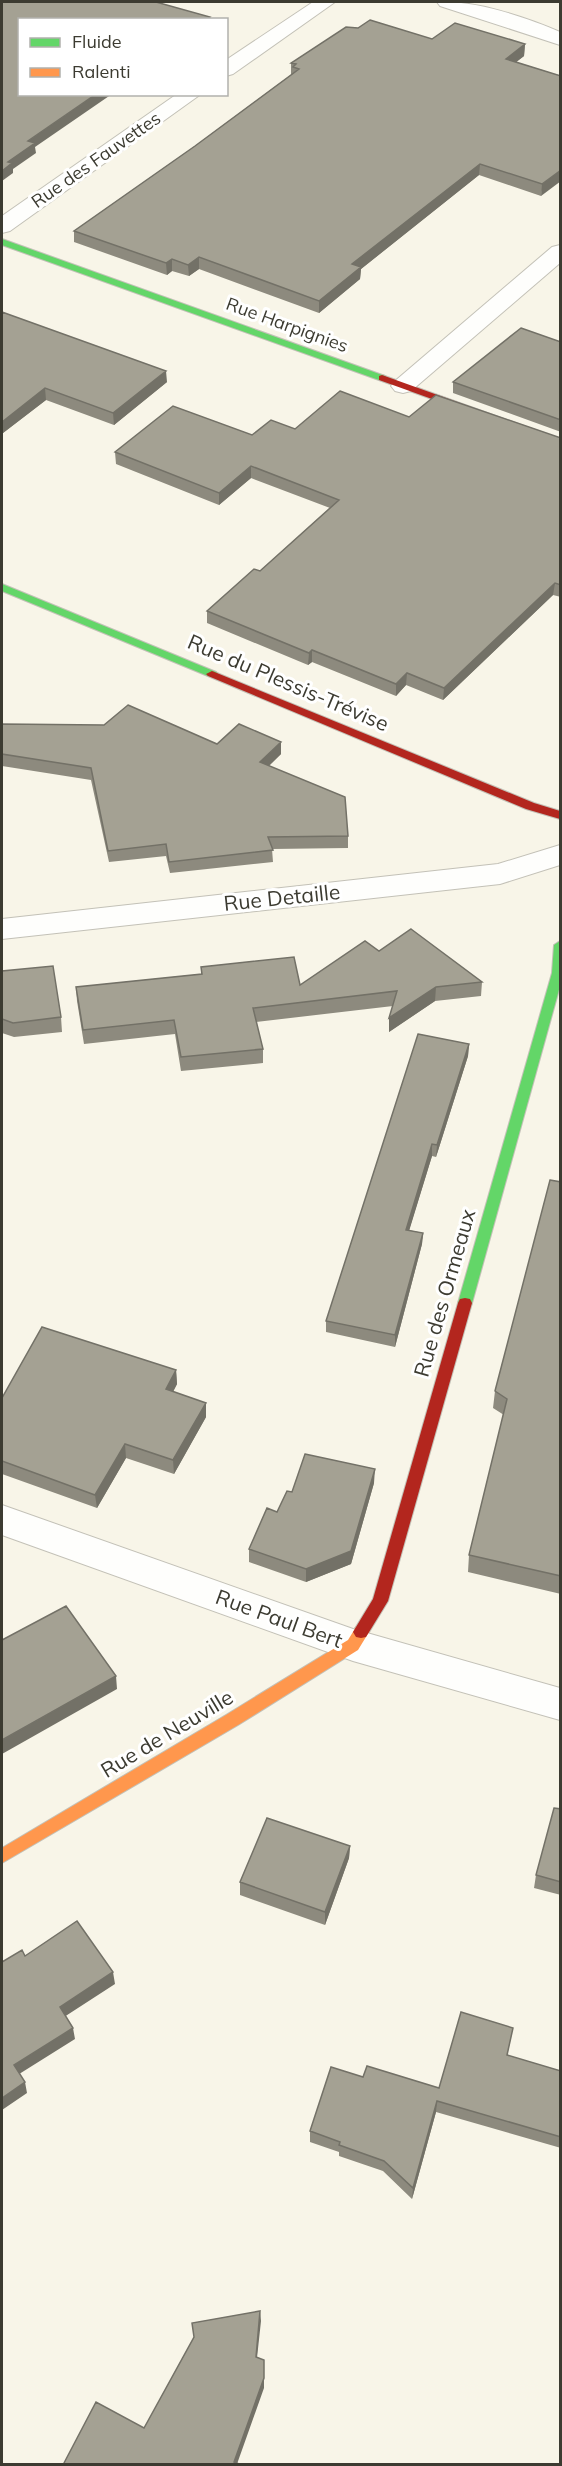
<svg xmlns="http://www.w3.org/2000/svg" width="562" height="2466" font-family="Mulish,sans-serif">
<rect width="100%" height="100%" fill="#f8f5e8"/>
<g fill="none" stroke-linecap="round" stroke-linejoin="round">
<defs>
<path id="street" d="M313,2H335L233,74L226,76V60Z
M437,2C474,0 526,17 560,32V45L440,6Z
M177,94H201L10,231L2,233V216Z
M560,245V263L411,391L403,393L395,391L391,386L395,381L552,247Z
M560,845V865L500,884L2,939V919L498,864Z
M2,1505L353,1629L560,1688V1720L353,1661L2,1535Z"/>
<path id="fast" d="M2,239L385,376L387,378L379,380L2,245Z
M2,584L216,672L218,674L216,676H208L2,591Z
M560,941V986L472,1303L470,1307H460L458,1303L552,973L554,945Z"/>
<path id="slow" d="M361,1626L366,1627L369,1632L358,1650L238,1725L2,1863V1848L226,1715L348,1640L356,1627Z"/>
<path id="jam" d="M382,375L560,439V445L379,380V376Z
M212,671L534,803L560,811V819L526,809L208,676L206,674Z
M465,1298L470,1299L472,1303L388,1601L366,1637L361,1638L356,1637L353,1632L373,1599L458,1303L460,1299Z"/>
</defs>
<use href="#street" stroke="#c3c1b7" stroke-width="2"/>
<use href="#fast" stroke="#c3c1b7" stroke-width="2"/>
<use href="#slow" stroke="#c3c1b7" stroke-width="2"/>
<use href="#jam" stroke="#c3c1b7" stroke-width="2"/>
<use href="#street" fill="#fefefc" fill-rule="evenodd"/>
<use href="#fast" fill="#63d668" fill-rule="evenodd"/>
<use href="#slow" fill="#ff974d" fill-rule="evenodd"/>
<use href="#jam" fill="#b3261e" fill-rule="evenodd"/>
</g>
<path fill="#8d8a7e" d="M432,39L525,44L524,56L516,62L561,76L541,196L479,175L361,269L360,279L319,313L199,269L189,276L172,271L167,275L74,242V231L195,146L292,74H291V63Z
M2,312L167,382L114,425L46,400L3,433H2Z
M561,342V432L453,393V382Z
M409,417L561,438V597L553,595L443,700L406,685L396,696L312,662L308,665L207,623V611L260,571L330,508L251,478L219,505L116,464L115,452L252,435L295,429Z
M2,724L217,744L281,754L269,766L348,836V848L272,849L273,862L170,873L166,856L109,862L91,780L2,766Z
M379,951L482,982L481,996L435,1001L389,1032L393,1006L256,1022L263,1049V1063L181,1071L175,1034L84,1044L77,1001L76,987L201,974V967L300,985Z
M2,971L61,1017L62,1032L14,1037L2,1033Z
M469,1044L468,1056L436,1157L432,1156L409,1230L423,1233L422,1244L395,1347L326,1332V1321Z
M561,1182V1594L468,1572L469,1555L504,1415L493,1408L495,1391Z
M176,1370L177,1384L173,1392L206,1417L174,1474L126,1458L97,1508L2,1474V1398Z
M374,1483L351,1564L306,1582L249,1562V1549L292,1492Z
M561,1809V1895L534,1888L536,1875Z
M350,1846L349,1858L325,1925L240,1895V1882Z
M513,2028L507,2056L561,2071V2148L436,2112L412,2199L383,2171L339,2156V2152L310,2142V2131L363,2077L439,2088Z"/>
<path fill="#737167" d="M525,44L524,56L506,70V59Z
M96,94H112L35,147L36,153L13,169V173L2,181V171L8,162L28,141Z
M480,164L479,175L361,269L360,279L319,313V301L352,264Z
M561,170V181L541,196L542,184Z
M199,257V269L189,276L188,265Z
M172,259V271L167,275L166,263Z
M166,371L167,382L114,425L113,413Z
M45,388L46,400L3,433L2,422Z
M251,466V478L219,505V493Z
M555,583L553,595L443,700L444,688Z
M312,650V662L308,665L309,653Z
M407,673L406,685L396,696V684Z
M281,742V754L260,774V762Z
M436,987L435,1001L389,1032V1018Z
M469,1044L468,1056L436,1157L437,1145Z
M432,1144V1156L406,1241V1230Z
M423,1233L422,1244L395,1347V1335Z
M176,1370L177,1384L167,1403L166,1389Z
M206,1403V1417L174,1474L173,1460Z
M125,1444L126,1458L97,1508L95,1495Z
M375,1469L374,1483L351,1564L306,1582V1569Z
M116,1676L117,1689L2,1754V1740Z
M350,1846L349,1858L325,1925V1912Z
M113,1972L115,1984L61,2019L60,2007Z
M73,2028L75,2039L16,2076L14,2065Z
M25,2082L27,2093L2,2110V2098Z
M437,2101L436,2112L412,2199L413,2188Z
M260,2311L261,2321L256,2367V2357Z
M264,2360V2388L237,2464L234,2462Z"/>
<path fill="#a4a193" stroke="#737167" stroke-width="1.5" d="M2,2H156L210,17L206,20H20V94H96L28,141L35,143L8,162L12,163L2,171Z
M370,20L432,39L455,23L525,44L506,59L561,76V170L542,184L480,164L352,264L361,267L319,301L199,257L188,265L172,259L166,263L74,231L195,146L299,69L293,67L296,64L291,63L346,27L358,28Z
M2,312L166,371L113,413L45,388L2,422Z
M521,328L561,342V420L453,382Z
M340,391L409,417L436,395L561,438V585L555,583L444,688L407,673L396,684L312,650L309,653L207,611L254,569L260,571L339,500L251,466L219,493L115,452L173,406L252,435L271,420L295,429Z
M128,705L217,744L239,724L281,742L260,762L345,797L348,836L268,837L273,850L169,862L166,844L108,851L91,768L2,754V724L104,725Z
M411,929L482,982L436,987L389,1018L397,991L253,1008L263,1049L181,1057L174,1020L83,1030L76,987L202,974L201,967L294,957L300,985L365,941L379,951Z
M53,966L61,1017L13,1023L2,1019V971Z
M418,1034L469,1044L437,1145L432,1144L406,1230L423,1233L395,1335L326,1321Z
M550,1180L561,1182V1576L469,1555L507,1399L495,1391Z
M42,1327L176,1370L166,1389L206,1403L173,1460L125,1444L95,1495L2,1461V1398Z
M305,1454L375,1469L351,1551L306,1569L249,1549L267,1508L277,1512L287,1491L292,1492Z
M66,1606L116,1676L2,1740V1640Z
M554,1808L561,1809V1882L536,1875Z
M267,1818L350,1846L325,1912L240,1882Z
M77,1921L113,1972L60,2007L73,2028L14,2065L25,2082L2,2098V1962L22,1950L25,1956Z
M461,2012L513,2028L507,2055L561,2071V2137L437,2101L413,2188L384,2161L339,2145L340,2142L310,2131L331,2067L363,2077L367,2066L439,2088Z
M260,2311L256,2357L264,2360V2378L234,2462L239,2464H67L64,2463L96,2402L144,2428L194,2337L192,2323Z"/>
<g text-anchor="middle" stroke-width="6" stroke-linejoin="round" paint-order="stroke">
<g font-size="18" fill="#3c3b31" stroke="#fff">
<text transform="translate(96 160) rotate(-35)" y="6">Rue des Fauvettes</text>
<text transform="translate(287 325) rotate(20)" y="6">Rue Harpignies</text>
</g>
<g font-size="21" fill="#3c3b31" stroke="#fff">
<text transform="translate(288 683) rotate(23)" y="7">Rue du Plessis-Trévise</text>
<text transform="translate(282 898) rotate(-6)" y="7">Rue Detaille</text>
<text transform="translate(445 1293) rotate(-74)" y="7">Rue des Ormeaux</text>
<text transform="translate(279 1619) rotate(20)" y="7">Rue Paul Bert</text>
<text transform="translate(167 1734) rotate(-31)" y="7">Rue de Neuville</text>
</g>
</g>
<rect width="562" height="2466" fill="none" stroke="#3c3b31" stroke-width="6"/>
<rect x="18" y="18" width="210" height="78" fill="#ffffff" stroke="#b1b1ad" stroke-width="1.5"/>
<rect x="30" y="38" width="30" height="9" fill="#63d668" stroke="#b1b1ad" stroke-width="1.5"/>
<text x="72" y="48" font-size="18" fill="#3c3b31">Fluide</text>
<rect x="30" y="68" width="30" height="9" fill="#ff974d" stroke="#b1b1ad" stroke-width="1.5"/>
<text x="72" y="78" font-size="18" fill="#3c3b31">Ralenti</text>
</svg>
